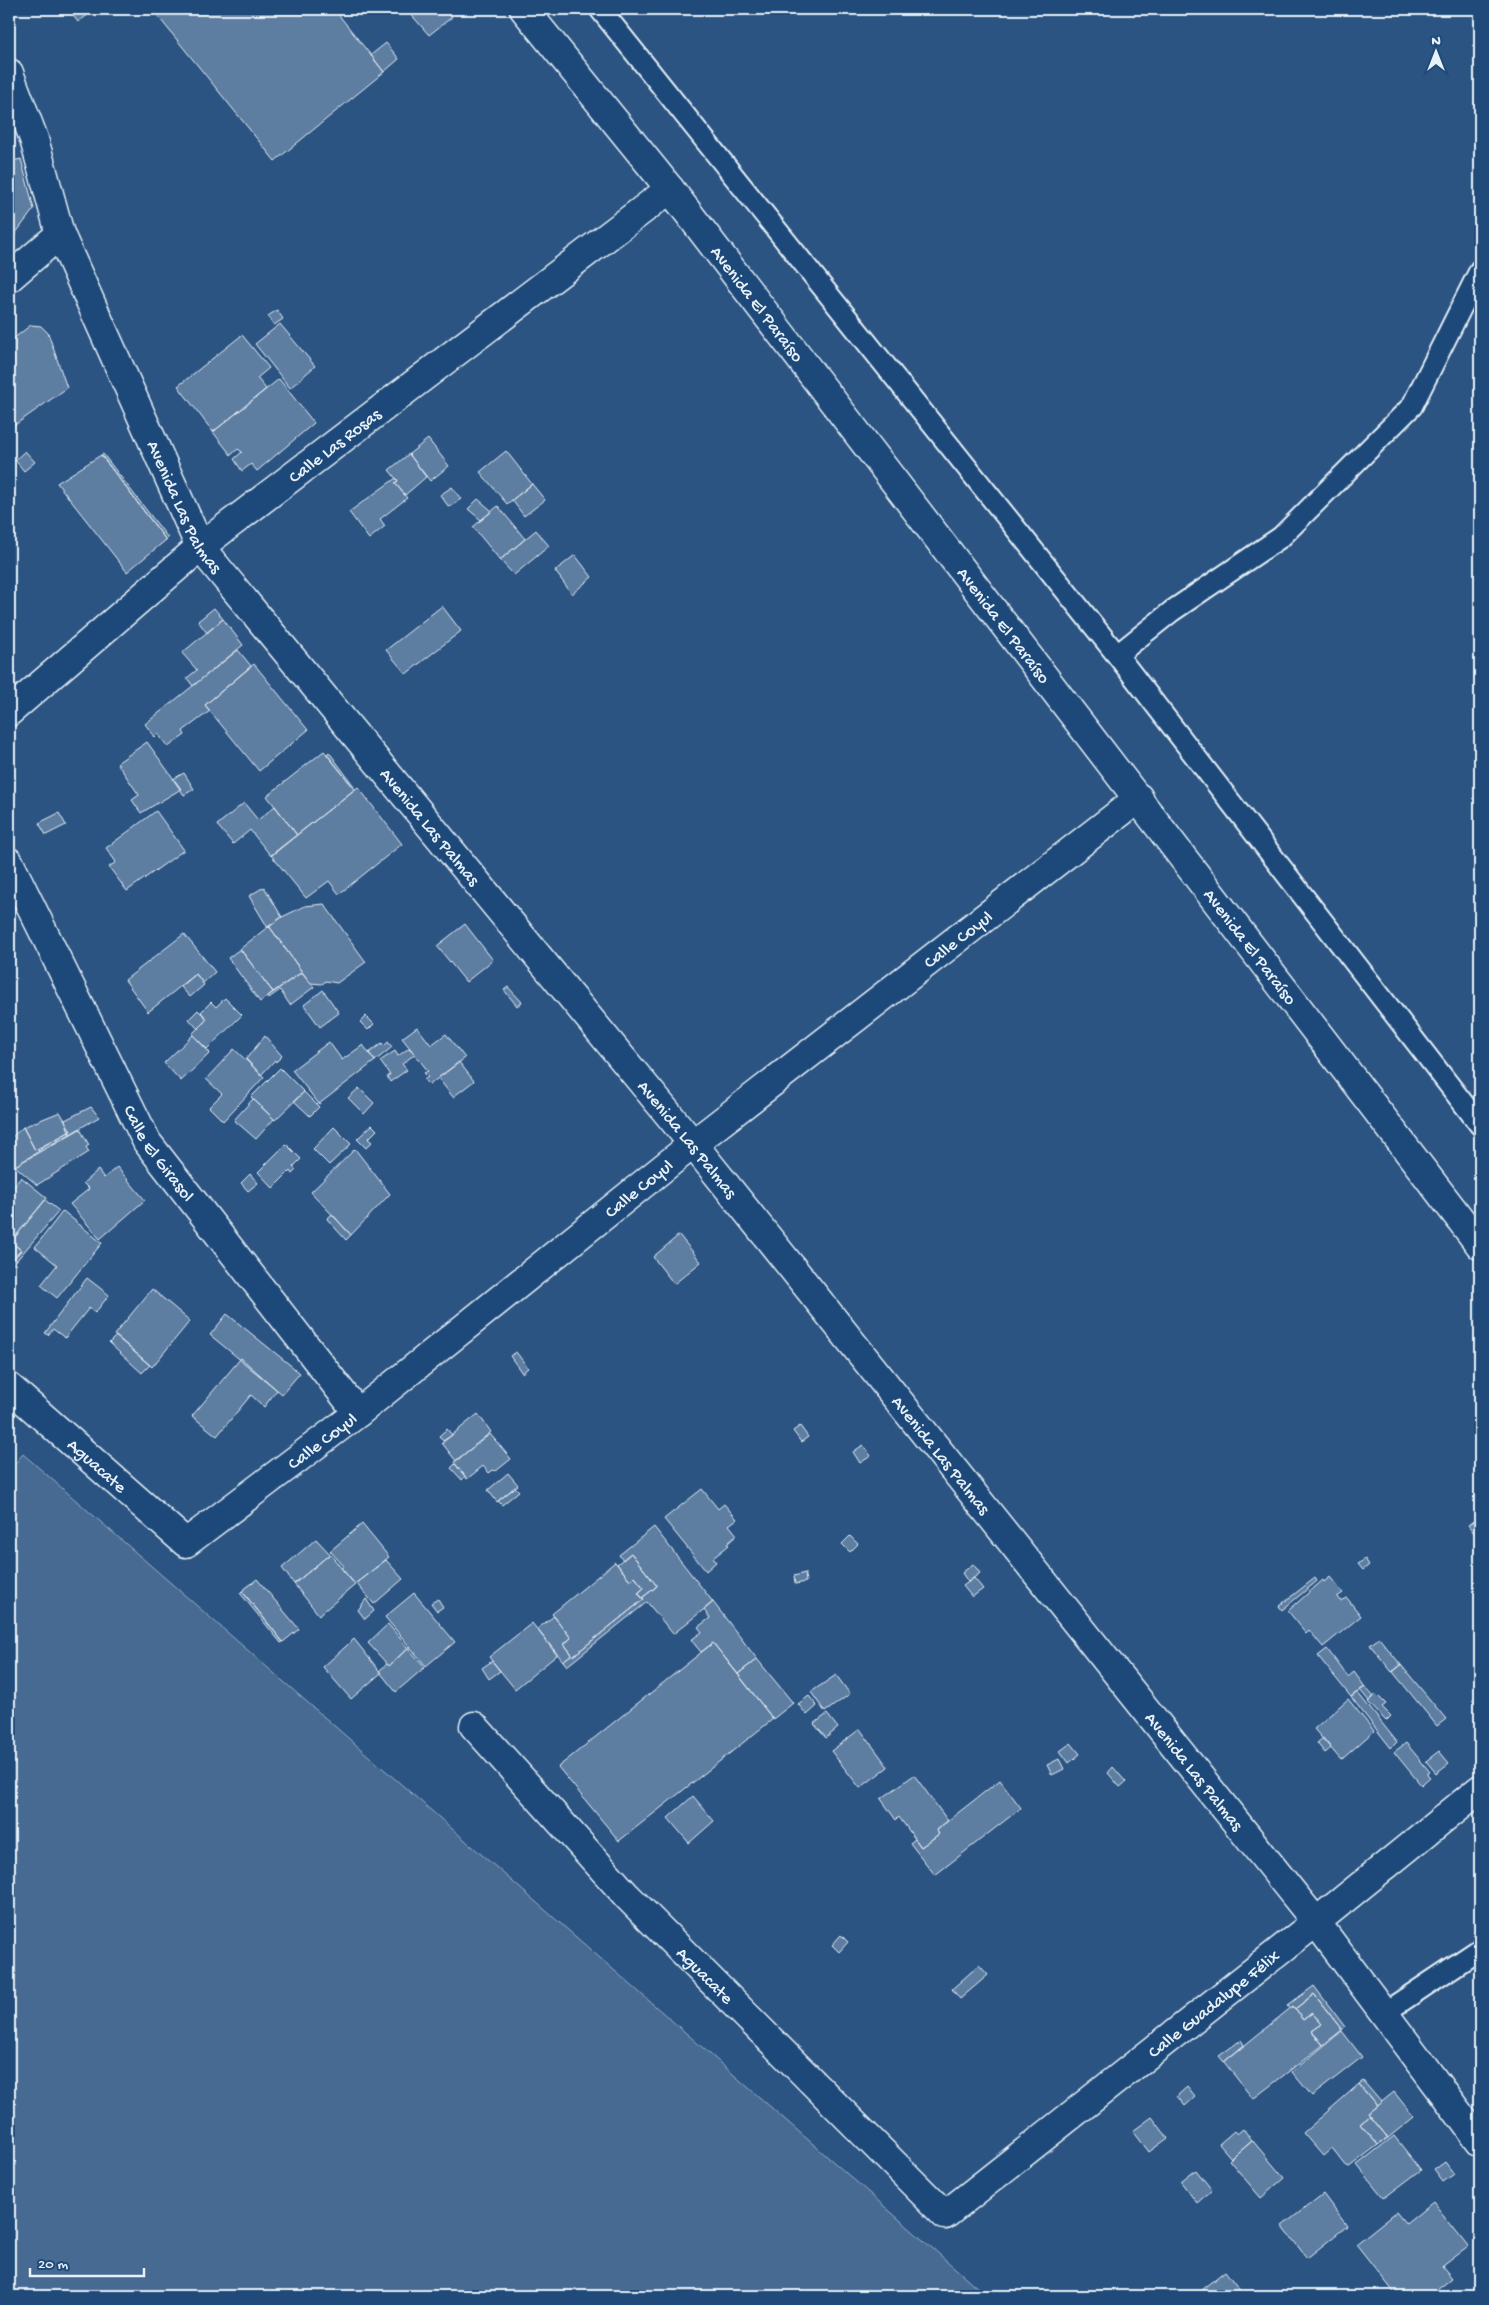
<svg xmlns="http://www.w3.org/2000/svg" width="1489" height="2305" font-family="'Gochi Hand',sans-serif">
<rect width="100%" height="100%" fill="#2b5482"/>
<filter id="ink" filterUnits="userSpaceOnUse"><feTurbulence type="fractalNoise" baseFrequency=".02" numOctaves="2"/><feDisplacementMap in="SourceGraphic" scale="10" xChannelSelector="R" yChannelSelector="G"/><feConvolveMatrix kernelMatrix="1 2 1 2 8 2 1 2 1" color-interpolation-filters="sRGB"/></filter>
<g filter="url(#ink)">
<path fill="#476b93" stroke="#98aec6" d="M23,1454L987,2296H9V1471Z"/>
<path fill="#5d7da1" stroke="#e8f1f8" d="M68,9H96L78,22Z
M152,9H334L384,72L275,161Z
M412,9H446L452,17L429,35L409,12Z
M386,43L399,59L384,72L371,55Z
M21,159L34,209L9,242V162Z
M277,310L283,319L274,325L268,316Z
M280,324L315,366L290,388L255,344Z
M31,325L41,326L48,333L67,388L12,427L9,423V342Z
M242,335L269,368L257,378L266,389L213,432L178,386Z
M279,379L314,423L257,471L251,464L242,471L234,459L242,452L238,449L231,455L213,432Z
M428,439L449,466L430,481L409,454Z
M25,451L35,462L24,471L15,460Z
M506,451L532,484L507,504L480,472Z
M103,454L168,538L166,540L101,455Z
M409,454L426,477L405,495L395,483L398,481L389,470Z
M101,455L166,540L127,572L57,483Z
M396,478L398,481L395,483L407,498L380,519L385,526L369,539L349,512Z
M532,484L545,500L524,516L512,500Z
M452,487L461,499L449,507L440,495Z
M478,499L492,511L481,520L468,509Z
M498,506L525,539L500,560L473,527Z
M536,530L549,546L514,575L500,560Z
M575,555L592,577L572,594L555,571Z
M442,606L461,631L406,674L386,650Z
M214,608L223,619L207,633L198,621Z
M223,619L243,645L193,686L187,678L197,670L182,653Z
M238,650L251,666L205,705L210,711L183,731L185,735L168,747L158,734L155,737L145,724Z
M254,664L308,730L259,771L205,705Z
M147,742L181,789L141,813L132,800L139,795L117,763Z
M324,751L355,789L297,835L267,796Z
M329,752L354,786L353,787L327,754Z
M184,773L194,789L184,795L173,779Z
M358,787L402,844L339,894L329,881L306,898L271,855Z
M244,803L258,820L275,806L297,835L271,856L250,830L233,844L217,825Z
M156,811L184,850L127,891L109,867L116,862L106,848Z
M59,813L66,825L46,835L39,823Z
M264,887L282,917L268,928L249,896Z
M324,904L366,962L337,983L326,981L322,984L310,983L269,926L282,917L305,906Z
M465,924L493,960L466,982L437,946Z
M269,926L302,972L273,992L240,949Z
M184,934L215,972L203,983L196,974L148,1012L125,980Z
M240,949L273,992L260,1002L228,958Z
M302,972L314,987L290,1005L280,990L269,998L268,996Z
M196,974L204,985L190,997L181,987Z
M508,987L522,1002L517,1006L504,990Z
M323,990L339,1013L320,1027L304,1005Z
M225,998L242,1015L207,1049L192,1034L207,1019L201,1012L211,1002L216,1007Z
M198,1010L207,1019L198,1029L189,1019Z
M366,1016L374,1024L368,1030L360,1022Z
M417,1027L431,1045L446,1034L465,1058L429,1085L424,1080L428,1077L424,1073L428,1071L402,1038Z
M193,1035L210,1053L181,1081L164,1063Z
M265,1036L282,1056L276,1062L275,1060L261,1075L246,1059Z
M329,1042L342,1060L363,1045L375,1061L319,1104L292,1070Z
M388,1042L392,1047L375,1061L369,1053L382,1043L384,1046Z
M409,1048L415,1054L402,1064L407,1070L390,1082L387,1076L390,1075L380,1061L395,1051L398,1056Z
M234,1049L264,1077L223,1121L209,1107L222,1094L206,1079Z
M459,1062L474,1081L453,1097L438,1078Z
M280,1068L304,1092L275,1120L251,1097Z
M359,1088L374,1103L364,1114L348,1098Z
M304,1092L319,1107L310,1116L294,1101Z
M253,1099L274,1119L256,1139L234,1120Z
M91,1107L99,1117L70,1134L65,1120Z
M60,1112L71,1131L35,1150L23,1127Z
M372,1125L377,1130L368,1139L372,1142L366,1148L357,1139Z
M23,1127L35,1150L38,1149L39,1151L15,1166L9,1161V1140Z
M334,1127L351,1144L329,1165L313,1149Z
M80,1129L89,1145L86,1147L89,1152L37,1185L15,1166Z
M69,1132L70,1134L39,1151L38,1149Z
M286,1144L301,1159L293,1167L296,1170L292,1174L290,1171L273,1188L258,1172Z
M355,1149L390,1194L351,1235L311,1192Z
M117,1167L145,1200L100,1239L70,1204L89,1189L83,1183L98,1170L104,1178Z
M250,1174L258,1183L248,1191L241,1183Z
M21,1177L47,1198L11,1242L9,1240V1193Z
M45,1200L59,1211L9,1269V1264L21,1250L11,1242Z
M63,1211L102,1243L57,1298L41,1285L57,1265L35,1247Z
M332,1214L351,1235L346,1240L327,1219Z
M679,1235L701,1262L674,1284L653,1257Z
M9,1240L21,1250L9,1264Z
M87,1278L109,1295L95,1313L89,1308L65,1338L53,1329L48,1335L45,1333Z
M152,1289L190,1321L152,1367L114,1335Z
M227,1314L300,1373L282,1394L210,1335Z
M116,1336L150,1365L142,1373L109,1343Z
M516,1352L528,1368L522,1373L510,1356Z
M241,1358L277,1390L264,1407L251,1395L217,1436L192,1416Z
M478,1414L491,1432L456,1461L442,1443Z
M800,1426L808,1437L801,1442L793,1431Z
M447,1429L452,1435L443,1441L439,1436Z
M490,1434L511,1459L496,1471L493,1470L489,1473L483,1466L467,1479L454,1462Z
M863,1445L871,1456L860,1463L853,1452Z
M455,1464L465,1476L462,1480L451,1468Z
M508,1473L518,1485L497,1502L488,1490Z
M515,1487L519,1491L502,1505L498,1501Z
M702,1489L718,1509L724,1504L737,1519L729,1525L737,1535L727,1544L729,1545L713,1558L716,1562L706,1571L664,1519Z
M1480,1516V1541L1468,1525Z
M362,1524L389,1557L355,1584L341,1568L344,1566L330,1551Z
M654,1527L713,1602L673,1634L647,1602L567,1666L563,1661L572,1654L573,1656L644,1599L642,1598L657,1586L631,1553L623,1560L619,1555Z
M850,1536L858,1544L850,1552L842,1544Z
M316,1539L330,1554L294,1584L282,1568Z
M631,1553L657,1586L642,1598L638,1593L644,1588L634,1576L630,1580L617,1564Z
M330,1554L355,1585L319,1615L294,1584Z
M1365,1559L1369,1565L1363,1570L1358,1564Z
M386,1560L403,1579L374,1604L356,1583Z
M615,1562L630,1580L634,1576L644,1588L638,1593L644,1599L573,1656L564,1644L571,1638L552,1614Z
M973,1564L980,1573L968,1582L962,1573Z
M805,1573L806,1582L795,1584L794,1576Z
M1330,1577L1343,1593L1337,1597L1340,1601L1347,1598L1361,1616L1323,1647L1309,1630L1306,1633L1288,1611L1323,1580L1324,1582Z
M974,1578L983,1589L972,1597L963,1586Z
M1315,1578L1317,1581L1282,1610L1279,1606Z
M257,1579L299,1629L283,1642L242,1591Z
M242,1591L283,1642L281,1643L240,1593Z
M414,1593L455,1642L426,1666L385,1617Z
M366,1599L374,1611L365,1619L358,1610Z
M438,1599L443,1607L437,1611L431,1603Z
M713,1602L757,1659L738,1674L713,1643L701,1652L691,1640L702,1632L698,1627L710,1618L704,1610Z
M554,1616L571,1638L564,1644L572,1654L563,1661L537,1629Z
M532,1623L557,1655L515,1689L489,1657Z
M388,1624L408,1648L389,1666L368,1643Z
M1379,1638L1401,1665L1392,1672L1370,1645Z
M354,1639L381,1673L351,1699L323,1667Z
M713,1643L773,1719L619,1841L558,1767Z
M408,1648L425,1667L396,1692L379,1671L387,1664L389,1666Z
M1327,1649L1348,1677L1354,1672L1365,1687L1351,1697L1318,1656Z
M757,1659L793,1703L773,1719L738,1674Z
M492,1661L500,1671L489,1679L482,1668Z
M1401,1665L1446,1719L1437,1726L1393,1672Z
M836,1675L850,1694L825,1712L811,1692Z
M1365,1687L1374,1697L1369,1701L1360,1690Z
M1357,1692L1397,1742L1391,1748L1351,1697Z
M1376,1694L1386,1704L1382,1707L1391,1716L1386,1721L1368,1702Z
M809,1696L817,1706L807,1715L798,1704Z
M1348,1699L1374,1731L1341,1760L1314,1729Z
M827,1714L838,1728L826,1738L814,1724Z
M860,1729L888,1767L860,1788L831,1751Z
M1323,1738L1331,1748L1325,1753L1317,1743Z
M1071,1743L1080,1754L1069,1763L1060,1751Z
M1406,1743L1430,1772L1427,1774L1430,1777L1421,1785L1394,1752Z
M1439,1751L1449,1763L1436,1773L1426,1761Z
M1059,1759L1064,1769L1052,1775L1047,1765Z
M1113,1767L1126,1782L1120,1787L1108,1773Z
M914,1775L948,1821L936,1830L939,1834L921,1847L899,1817L896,1820L881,1799Z
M1000,1780L1021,1808L935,1875L910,1843L915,1839L921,1847L939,1834L936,1830Z
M693,1796L714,1821L689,1843L668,1818Z
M841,1935L848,1942L839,1952L832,1945Z
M979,1965L988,1975L960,1999L952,1989Z
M1314,1986L1345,2027L1342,2030L1314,1994L1295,2009L1293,2006L1291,2009L1288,2005Z
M1314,1994L1342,2030L1323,2045L1312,2031L1322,2024L1312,2013L1303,2020L1295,2009Z
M1293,2006L1303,2020L1312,2013L1322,2024L1312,2031L1323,2045L1253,2099L1224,2062Z
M1342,2031L1362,2057L1312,2096L1292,2072Z
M1241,2040L1244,2045L1224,2062L1219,2056Z
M1363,2081L1381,2102L1377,2106L1359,2084Z
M1359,2084L1377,2106L1368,2113L1370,2116L1360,2124L1378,2145L1348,2168L1332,2148L1323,2156L1303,2133Z
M1187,2087L1195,2097L1185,2106L1177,2096Z
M1394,2092L1414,2117L1388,2138L1368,2113Z
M1370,2116L1388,2138L1378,2145L1360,2124Z
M1152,2117L1168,2138L1149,2152L1133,2131Z
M1243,2129L1252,2140L1231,2158L1219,2144L1234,2131L1237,2134Z
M1394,2136L1421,2170L1384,2198L1357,2165Z
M1252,2140L1284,2178L1261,2198L1229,2160Z
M1445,2162L1454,2174L1443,2182L1434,2170Z
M1196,2170L1212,2190L1197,2203L1181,2182Z
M1323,2194L1347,2226L1307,2258L1282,2226Z
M1433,2202L1468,2246L1442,2266L1452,2278L1429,2296H1397L1356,2244L1396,2212L1406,2224Z
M1225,2271L1242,2293L1237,2296H1198L1196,2294Z"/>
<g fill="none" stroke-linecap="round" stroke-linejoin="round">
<defs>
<path id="lane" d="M600,9L1117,655L1480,1125
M1117,655L1172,611L1281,537L1412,406L1480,270
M1384,2013L1480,1949"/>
<g id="street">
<path id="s1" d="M524,9L670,189L1480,1245"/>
<path d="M9,278L60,234"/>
<path id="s2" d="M9,712L200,547L670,189"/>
<path id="s3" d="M9,862L147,1142L358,1413"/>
<path id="s4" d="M9,1387L186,1543L358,1413L693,1144L1139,798"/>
<path id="s5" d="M474,1726L627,1896L945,2215L1316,1922L1480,1789"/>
</g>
<g id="secondary">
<path id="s6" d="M9,73L34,139L60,234L200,547L693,1144L1316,1922L1480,2142"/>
</g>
</defs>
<use href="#lane" stroke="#e8f1f8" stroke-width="24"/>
<use href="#street" stroke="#e8f1f8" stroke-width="31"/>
<use href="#secondary" stroke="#e8f1f8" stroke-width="31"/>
<use href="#lane" stroke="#1f4a7a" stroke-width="20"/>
<use href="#street" stroke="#1f4a7a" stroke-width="28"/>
<use href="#secondary" stroke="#1f4a7a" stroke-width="28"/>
</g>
</g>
<g text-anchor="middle" stroke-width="4" stroke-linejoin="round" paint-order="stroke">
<g font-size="18" fill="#e8f1f8" stroke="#1f4a7a">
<text dy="6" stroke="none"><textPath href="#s1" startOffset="376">Avenida El Paraíso</textPath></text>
<text dy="6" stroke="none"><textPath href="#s2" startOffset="421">Calle Las Rosas</textPath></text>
<text dy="6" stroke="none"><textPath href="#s6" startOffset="469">Avenida Las Palmas</textPath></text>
<text dy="6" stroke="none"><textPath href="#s1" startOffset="781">Avenida El Paraíso</textPath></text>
<text dy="6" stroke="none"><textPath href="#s6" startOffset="874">Avenida Las Palmas</textPath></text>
<text dy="6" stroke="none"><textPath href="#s4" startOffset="1216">Calle Coyul</textPath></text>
<text dy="6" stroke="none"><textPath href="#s1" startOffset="1186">Avenida El Paraíso</textPath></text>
<text dy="6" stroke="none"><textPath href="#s6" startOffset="1279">Avenida Las Palmas</textPath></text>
<text dy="6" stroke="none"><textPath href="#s3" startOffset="328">Calle El Girasol</textPath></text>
<text dy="6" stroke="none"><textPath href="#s4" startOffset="811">Calle Coyul</textPath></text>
<text dy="6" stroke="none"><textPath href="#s4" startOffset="406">Calle Coyul</textPath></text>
<text dy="6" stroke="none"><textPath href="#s6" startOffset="1684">Avenida Las Palmas</textPath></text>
<text dy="6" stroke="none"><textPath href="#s4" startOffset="118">Aguacate</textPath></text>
<text dy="6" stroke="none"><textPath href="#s6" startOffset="2089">Avenida Las Palmas</textPath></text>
<text dy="6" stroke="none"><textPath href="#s5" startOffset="340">Aguacate</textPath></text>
<text dy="6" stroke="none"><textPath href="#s5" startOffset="1021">Calle Guadalupe Félix</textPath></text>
</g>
</g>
<rect width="1489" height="2305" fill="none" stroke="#1f4a7a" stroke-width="30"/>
<rect x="15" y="15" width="1459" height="2275" fill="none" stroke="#e8f1f8" stroke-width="2" filter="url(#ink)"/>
<g transform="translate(1436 52)" stroke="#1f4a7a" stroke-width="4" paint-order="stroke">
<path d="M0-4L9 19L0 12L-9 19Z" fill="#e8f1f8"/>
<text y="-8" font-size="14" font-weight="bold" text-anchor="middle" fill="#e8f1f8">N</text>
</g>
<path d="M30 2268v8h114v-8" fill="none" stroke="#e8f1f8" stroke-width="2.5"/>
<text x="38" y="2268" font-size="15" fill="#e8f1f8" stroke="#1f4a7a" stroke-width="4" paint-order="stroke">20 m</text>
</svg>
